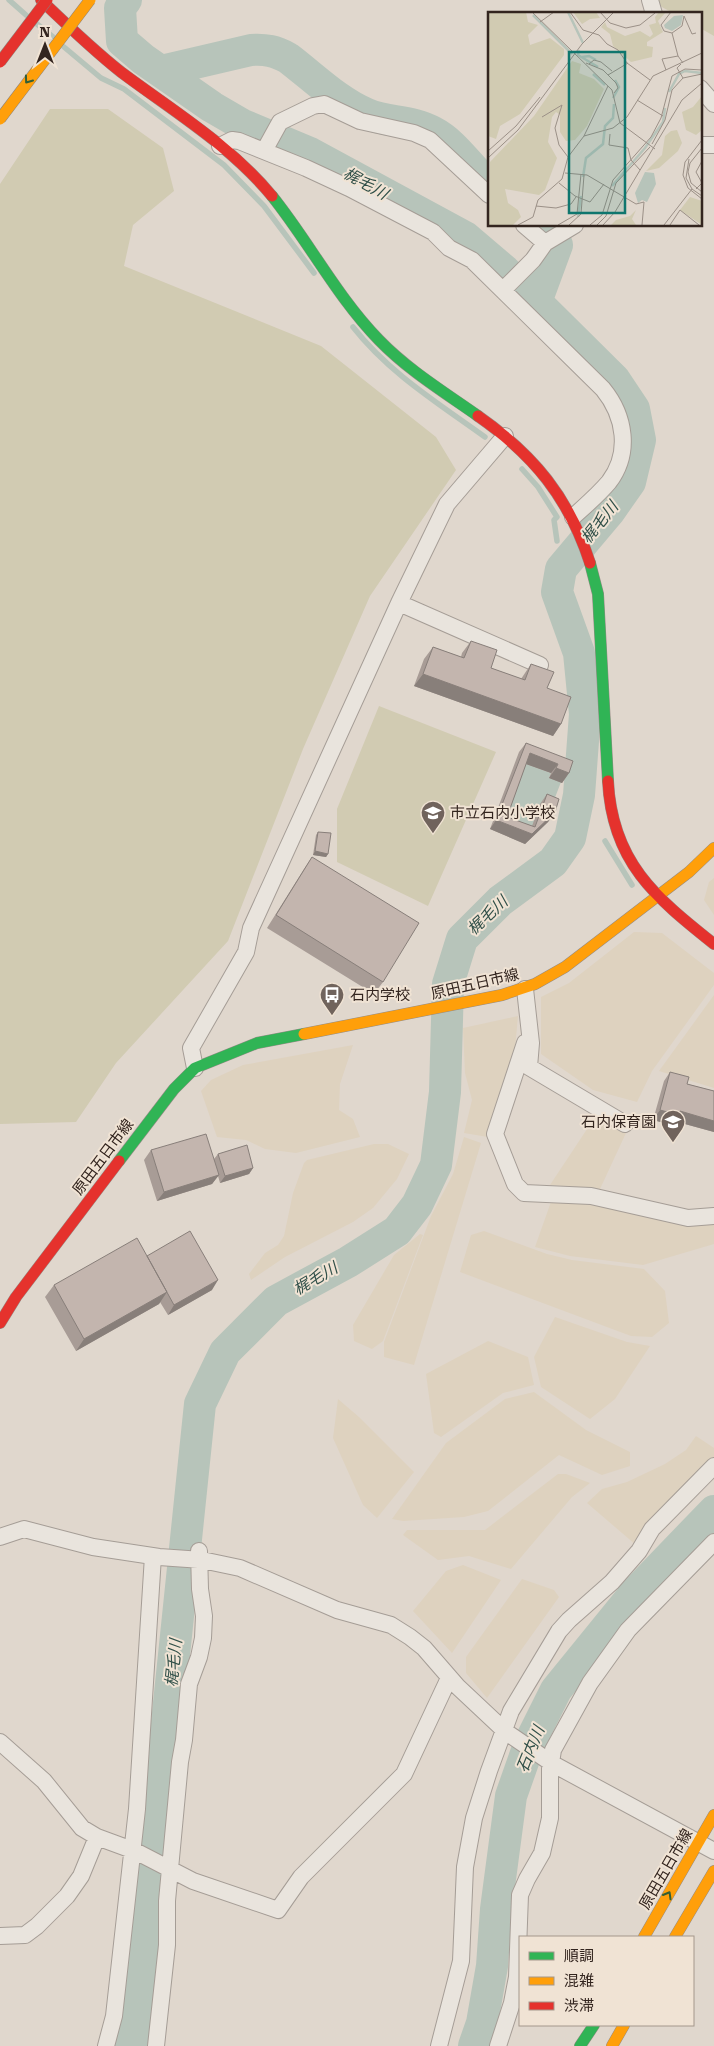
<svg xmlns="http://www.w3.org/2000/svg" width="714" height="2046" font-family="'Roboto Serif','Noto Sans JP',serif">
<rect width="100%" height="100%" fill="#e0d7cd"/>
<path fill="#ded2bf" d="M714,878V915L704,900L709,882Z
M634,932L662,933L714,973V985L652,1071L637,1102L593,1090L541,1054V997L569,983Z
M714,995V1088L659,1071Z
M518,1016L515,1049L488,1137L464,1133L472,1100L465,1073L463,1028Z
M353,1045L340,1084L339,1110L353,1119L360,1137L296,1153L265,1149L246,1140L217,1137L201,1091L211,1080L243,1065Z
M597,1114L626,1133L600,1189L550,1185Z
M464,1137L481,1143L414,1365L384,1357V1342L431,1216L453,1174Z
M374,1144H388L409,1154L397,1179L373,1208L353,1222L285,1257L251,1280L249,1274L265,1253L278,1245L284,1236L293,1193L304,1163L307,1160Z
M552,1199H580L714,1221V1244L643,1265L570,1256L535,1247Z
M484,1231L547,1254L572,1260L644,1269L665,1291L669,1323L652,1337L631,1336L460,1272L471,1235Z
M420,1234L423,1235L383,1341L372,1349L354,1341L353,1325L394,1255Z
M555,1317L627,1342L650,1346L615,1399L590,1419L541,1387L534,1357Z
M488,1341L528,1357L534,1385L503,1393L441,1437L434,1433L426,1374Z
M534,1392L586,1430L630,1452V1466L602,1475L559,1455L488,1511L464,1517L403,1521L392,1519L446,1443L505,1399Z
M338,1399L359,1417L414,1472L377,1518L363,1505L333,1438Z
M696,1436L714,1448V1459L636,1545L587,1503L602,1489L627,1482L665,1464L686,1450Z
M558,1474H566L590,1483L572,1497L511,1569L469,1556L438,1560L403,1535L407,1530H485Z
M463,1565L501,1580L452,1653L413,1611L446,1571Z
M522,1579L554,1590L559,1597L487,1698L466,1673V1657Z"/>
<path fill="#d1cbb2" d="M654,0H714V36L700,28V14C681,14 668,15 654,0Z
M50,109H108L163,148L174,191L133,225L124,266L321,346L436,437L456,470L370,596L303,749L228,941L116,1063L76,1122L0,1124V184Z
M379,706L496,752L428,906L337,862V809Z"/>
<path fill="#b7c4ba" d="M523,763L551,773L549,778L561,782L551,808L528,837L500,827Z"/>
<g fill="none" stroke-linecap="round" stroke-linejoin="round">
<path stroke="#b7c4ba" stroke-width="5.5" d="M9,0L26,15
M37,24L53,37
M64,47L101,78L124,89L224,165L264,206L314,273
M353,327C389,373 438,403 485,437
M522,469L538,487L557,517L554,520L557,541
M605,841L632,885"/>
<path stroke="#b7c4ba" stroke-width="32" d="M126,0L120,8L122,41L143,59L212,107L243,125L310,153L465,237L505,271L614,379L634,409L640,440L630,482L609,512L561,569L557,592L579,653L585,714L579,795L570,838L553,862L500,901L462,939L448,984L445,1092L436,1165L417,1205L397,1231L348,1262L276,1301L225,1352L200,1404L135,2031L130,2046
M161,71L251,50C266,49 275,51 288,58C313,77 338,102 367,114C388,123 412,120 433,132C456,144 469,168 489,184
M536,302L557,245L553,237L538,225
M474,2046L482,2023L492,1966L496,1909L511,1796L530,1742L556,1690L634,1594L714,1511"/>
<defs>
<path id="street" d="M650,0L654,14
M700,88L714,104
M700,145H714
M220,146L232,140L239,141L306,168L349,188L433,232L449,248L472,260L603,389C625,416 631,453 609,482C598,495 585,506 573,517
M264,151L280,122L313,106L324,104L360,121L414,133L430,140L489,195
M524,225L545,243
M503,290L533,260L545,243L575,225
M399,603L540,665
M525,989L531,1043L529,1067L625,1124
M531,1043H525L495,1134L515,1184L524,1193L591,1196L688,1218L714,1216
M195,1068L191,1048L246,952L251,928L399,603L447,504L505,436
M0,1537L24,1529L93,1547L159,1557L202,1560L240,1568L337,1610L391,1625L410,1637L424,1648L457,1686L506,1732L553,1764L714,1851
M0,1742L44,1781L82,1828L97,1837L135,1851L193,1881L278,1910L301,1877L404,1774L449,1678
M0,1936L25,1935L37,1926L67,1896L81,1876L97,1837
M106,2046L114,2016L137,1809L153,1556
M156,2046L167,1945V1901L180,1762L184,1740L189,1684L199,1657L203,1638L204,1616L200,1589L199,1551
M439,2046L461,1961L465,1867L474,1818L489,1771L511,1711L559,1631L569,1620L612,1582L639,1551L652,1529L714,1466
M498,2046L512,2003L517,1977L520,1895L527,1879L542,1853L550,1818V1769L553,1750L590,1683L628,1630L714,1542"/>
<path id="fast" d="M272,196C309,242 337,297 379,340C408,370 444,392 478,416
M590,563L598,594L608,781
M119,1161L174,1089L195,1068L257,1043L304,1034
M580,2046L594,2025"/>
<path id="slow" d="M304,1034L502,995L535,984L565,967L689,872L714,848
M644,1937L714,1815
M675,1937L714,1871
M612,2046L624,2025"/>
<path id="jam" d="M41,0C67,25 93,50 121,72C173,111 230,145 272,196
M478,416C534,455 569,498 590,563
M608,781C612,862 655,897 714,944
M0,1323L16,1297L119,1161"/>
</defs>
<use href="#street" stroke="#a59d96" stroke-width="18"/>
<use href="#fast" stroke="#958c86" stroke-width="12"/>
<use href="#slow" stroke="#958c86" stroke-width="12"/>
<use href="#jam" stroke="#958c86" stroke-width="12"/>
<use href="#street" stroke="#e9e4dd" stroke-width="16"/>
<use href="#fast" stroke="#30b455" stroke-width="11"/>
<use href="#slow" stroke="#ff9f0a" stroke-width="11"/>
<use href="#jam" stroke="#e5322d" stroke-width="11"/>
<defs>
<path id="slow-bridge" d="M0,119L90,0"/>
<path id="jam-bridge" d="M0,62L47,0"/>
</defs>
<use href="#slow-bridge" stroke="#8b837d" stroke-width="12" stroke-linecap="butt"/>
<use href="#jam-bridge" stroke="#8b837d" stroke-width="12" stroke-linecap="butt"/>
<use href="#slow-bridge" stroke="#ff9f0a" stroke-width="11"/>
<use href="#jam-bridge" stroke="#e5322d" stroke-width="11"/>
</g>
<path fill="#a89c96" d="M471,641L491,668L521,679L531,664L547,688L561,724L553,736L414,686L424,659L433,647L461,657L462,653Z
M526,743L569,773L562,783L549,778L551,773L526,764L507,817L532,826L540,804L547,794L555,812L548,822L525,844L490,829L519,752Z
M318,832L328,854L326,857L313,855L316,835Z
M312,857L383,982L374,994L267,928L304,869Z
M670,1072L687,1084L714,1091V1132L674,1121L672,1125L653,1120L664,1081Z
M151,1150L214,1159L218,1154L253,1168L249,1174L220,1183L218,1176L212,1184L157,1201L144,1160Z
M147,1256L212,1290L168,1315L160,1302L159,1304L76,1351L45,1297L54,1285Z"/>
<path fill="#887f7a" d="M423,674L561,724L553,736L414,686Z
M530,753L558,764L551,773L523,763Z
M556,768L569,773L562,783L549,778Z
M555,812L548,822L525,844L490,829L496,820L532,834Z
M315,851L328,854L326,857L313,855Z
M660,1110L680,1111L714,1121V1132L674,1121L672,1125L653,1120Z
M253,1168L249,1174L220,1183L225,1176Z
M219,1175L212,1184L157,1201L164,1192Z
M218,1280L212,1290L168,1315L174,1305Z
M167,1292L159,1304L76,1351L84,1339Z"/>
<path fill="#c3b5ae" stroke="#887f7a" d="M471,641L497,650L491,668L525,680L531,664L554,672L547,688L571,697L561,724L423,674L433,647L464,658Z
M526,743L573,761L569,773L556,768L558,764L530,753L507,817L535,827L547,794L559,799L555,812L532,834L496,820Z
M318,832L331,833L328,854L315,851Z
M312,857L419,923L383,982L276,915Z
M670,1072L689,1077L687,1084L714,1091V1121L680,1111L679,1115L660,1110Z
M206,1134L219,1175L164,1192L151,1150Z
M247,1145L253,1168L225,1176L218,1154Z
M190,1231L218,1280L174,1305L147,1256Z
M137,1238L167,1292L84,1339L54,1285Z"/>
<defs><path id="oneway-chevron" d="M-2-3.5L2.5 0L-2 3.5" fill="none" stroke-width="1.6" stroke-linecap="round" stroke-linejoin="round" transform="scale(1.25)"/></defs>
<g stroke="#325e35">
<use href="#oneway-chevron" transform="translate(28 80) rotate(126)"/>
<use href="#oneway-chevron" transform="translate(668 1895) rotate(-60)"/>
</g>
<defs>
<symbol id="school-pin" viewBox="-11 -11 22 30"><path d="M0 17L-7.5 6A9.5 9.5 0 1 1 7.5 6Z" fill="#70635c" stroke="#f0e3d4"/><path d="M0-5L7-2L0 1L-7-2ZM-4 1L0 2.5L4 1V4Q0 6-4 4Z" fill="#fff"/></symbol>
<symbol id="bus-pin" viewBox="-11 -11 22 30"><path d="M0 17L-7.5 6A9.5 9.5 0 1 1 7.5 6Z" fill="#70635c" stroke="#f0e3d4"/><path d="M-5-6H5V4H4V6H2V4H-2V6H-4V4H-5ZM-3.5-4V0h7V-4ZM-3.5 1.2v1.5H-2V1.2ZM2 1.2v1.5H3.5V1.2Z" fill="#fff"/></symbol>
</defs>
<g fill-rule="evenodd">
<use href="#school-pin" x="419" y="799" width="28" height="38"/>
<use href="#bus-pin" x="318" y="981" width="28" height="38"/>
<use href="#school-pin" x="659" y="1108" width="28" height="38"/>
</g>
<g text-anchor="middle" stroke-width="4" stroke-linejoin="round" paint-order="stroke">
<g font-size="15" fill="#33251f" stroke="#f0e3d4" text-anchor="start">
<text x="450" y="818">市立石内小学校</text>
<text x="350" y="1000">石内学校</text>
<text x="656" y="1127" text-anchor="end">石内保育園</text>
</g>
<g font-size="15" fill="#33251f" stroke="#f0e3d4">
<text transform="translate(475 984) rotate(-13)" y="5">原田五日市線</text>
<text transform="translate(103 1157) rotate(-53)" y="5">原田五日市線</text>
<text transform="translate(666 1869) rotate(-60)" y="5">原田五日市線</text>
</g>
<g font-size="16" font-style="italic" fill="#315049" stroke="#f0e3d4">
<text transform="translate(366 183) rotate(29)" y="6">梶毛川</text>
<text transform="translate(599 522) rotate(-51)" y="6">梶毛川</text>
<text transform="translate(487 915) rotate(-43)" y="6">梶毛川</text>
<text transform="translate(315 1278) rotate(-30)" y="6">梶毛川</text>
<text transform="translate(173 1663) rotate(-84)" y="6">梶毛川</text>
<text transform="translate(530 1749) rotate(-68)" y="6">石内川</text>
</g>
</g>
<g transform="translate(488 12)">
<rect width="214" height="214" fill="#e0d7cd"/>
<path d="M0,0H38L40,10L50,13L40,23L42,33L62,26L76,37V43L32,102L12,114L8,127L0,124ZM85,0H108L112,6L102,7L94,12ZM171,0H178L170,9L175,20L159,30V34L165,35L164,45L143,50L125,34L122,22L113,15L117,10L119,15L137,24L152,19L162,25L165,22L161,13L168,11L167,5ZM84,49L93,52L91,61L106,67L116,77L99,114L87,128L78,129L72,120V103L68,100L64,105L60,130L69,146L57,178L51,183L17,177L20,191L30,198L33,205L25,213H0L2,150L46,104ZM214,84V118L208,123L198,118L194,100L205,95ZM189,118L194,131L190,139L171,156L158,159L174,143L177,124L183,119ZM202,185L214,189V213L192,198ZM148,198L144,207L148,213H123L128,208L142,204Z" fill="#d1cbb2"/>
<path d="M195,3L193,13L184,19L177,16L176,13L186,4ZM157,160L166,161L168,172L159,190L154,188L150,191L147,181Z" fill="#b7c4ba"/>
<path fill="none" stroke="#b7c4ba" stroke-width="2.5" d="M80,0L95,31M45,3L84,42M91,38L90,43L110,55M94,45L101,44L108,48M105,62L117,73M181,80L191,62L197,59L214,61M125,86L131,75L127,68M95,165L98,146L115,132L117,114L125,106L126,92M124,174L157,136L175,110L177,96M90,205L93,184"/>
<path fill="none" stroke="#9b9087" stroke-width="1" d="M44,0L124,78L132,111L167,137M82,0L95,18L111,23L119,32L130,38L139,51L162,68M112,0L122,11L138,16L152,13L167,1M183,0L173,13L176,19L184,21L190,44L195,51M52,10L66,0M184,21L194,14L196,4L204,22L208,21M98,51L115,58L128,71L130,76L126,81M101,52L106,48L113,50L124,59M193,52L189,56L195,66M178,58L174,47L190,44M120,63L140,51M149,88L175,104M54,105L74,93L67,116L71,133L80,145M122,122L121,133L140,136L143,148L152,158M96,124L120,74M214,128L197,150L195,163L200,176L214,187M164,132L177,108L184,78L195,66L214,62M214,136L202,151L200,160L203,171L214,180M0,139L28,114L52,85M0,146L30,118L94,32L126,0M201,147L198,166L204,177L214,184M77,161L99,163L148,192L156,190L154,213M71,171L87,184L102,190L116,172M208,177L214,171L208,160L214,149M48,194L68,196L83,192L88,185M30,213L45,205L50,188L74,167L80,145L96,124L125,116L139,105L165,64L214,41M70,213L89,202L93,162M81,213L93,202L96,163M102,213L114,203L125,168L163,125L173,106L184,64L197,57L214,58M109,213L118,204L128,171L162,135M115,213L127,200L194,88L214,71M176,213L204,177M182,213L192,198L211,213"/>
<path fill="#0f766e" fill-opacity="0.15" stroke="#0f766e" stroke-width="2.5" d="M81,40H137V201H81Z"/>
<rect width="214" height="214" fill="none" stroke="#33251f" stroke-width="2.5"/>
</g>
<rect x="519" y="1936" width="175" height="90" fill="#f0e3d4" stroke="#a4978c"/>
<rect x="529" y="1952" width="25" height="8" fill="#30b455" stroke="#a4978c"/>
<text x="564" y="1961" font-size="15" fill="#33251f">順調</text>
<rect x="529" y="1977" width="25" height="8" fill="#ff9f0a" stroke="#a4978c"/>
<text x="564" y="1986" font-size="15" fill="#33251f">混雑</text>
<rect x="529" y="2002" width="25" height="8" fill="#e5322d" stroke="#a4978c"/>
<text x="564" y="2011" font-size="15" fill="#33251f">渋滞</text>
<g transform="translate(45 45)" stroke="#f0e3d4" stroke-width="4" paint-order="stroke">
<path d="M0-4L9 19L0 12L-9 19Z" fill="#33251f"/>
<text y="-8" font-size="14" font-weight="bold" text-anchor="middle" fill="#33251f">N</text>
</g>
</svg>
